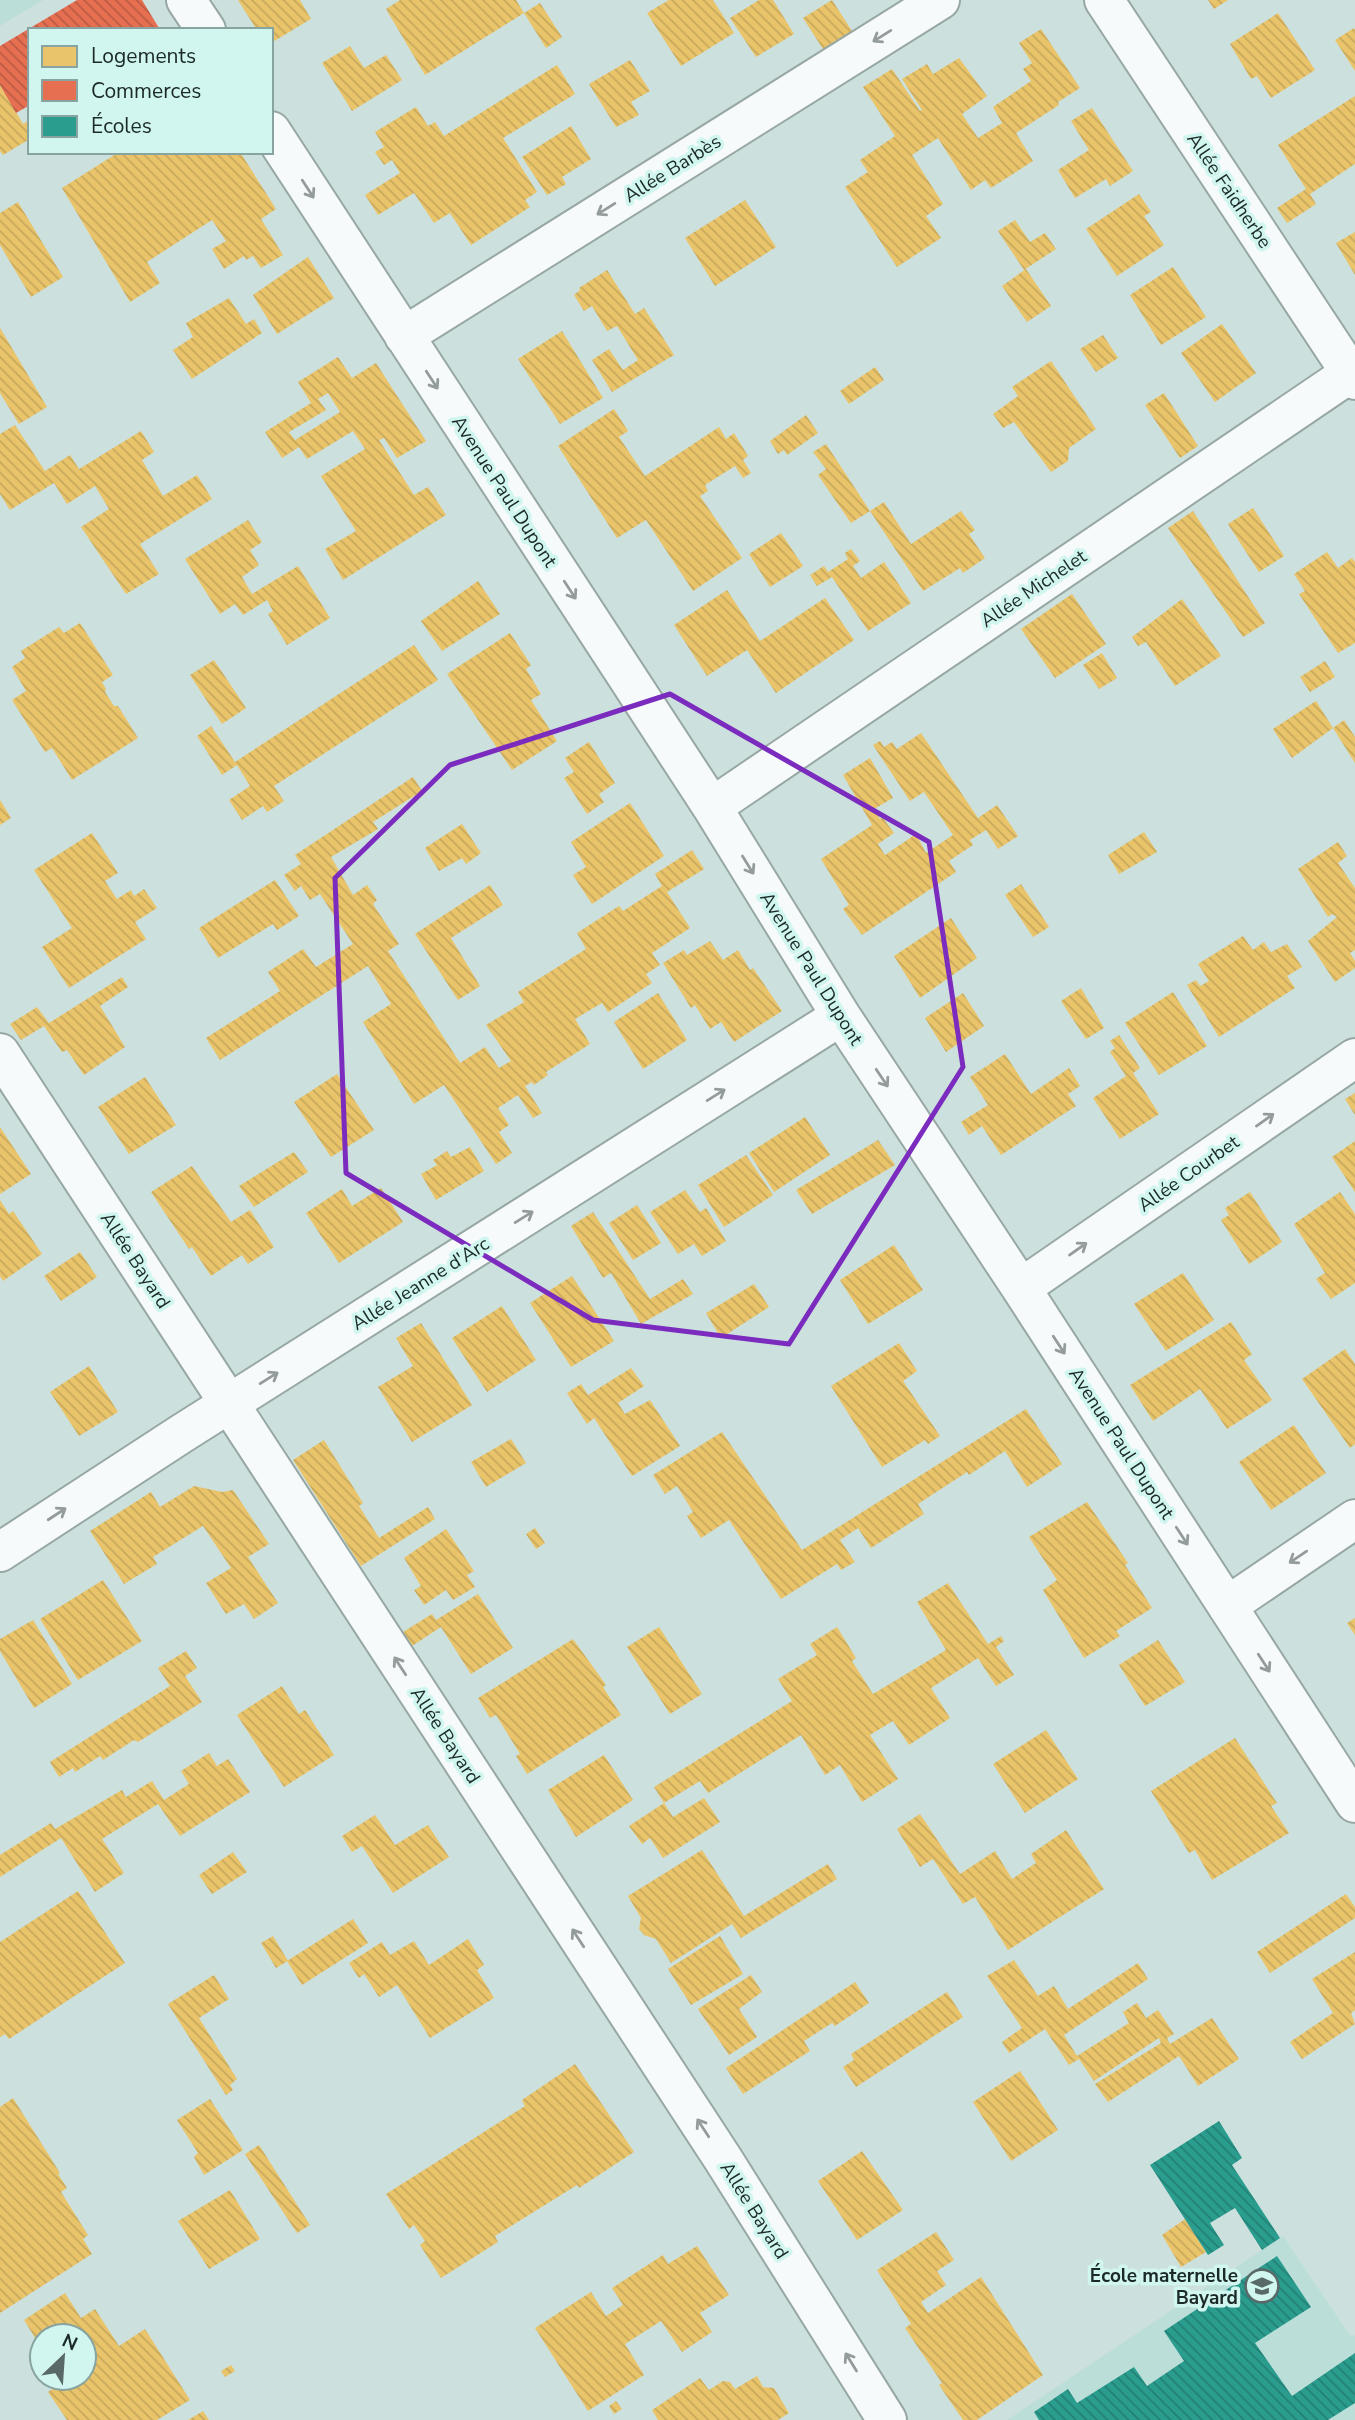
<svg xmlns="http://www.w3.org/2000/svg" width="1355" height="2420" font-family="'Nunito Sans',sans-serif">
<defs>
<pattern id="homes-back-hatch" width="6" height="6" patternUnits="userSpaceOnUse" patternTransform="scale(1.75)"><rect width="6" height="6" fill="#e9c46a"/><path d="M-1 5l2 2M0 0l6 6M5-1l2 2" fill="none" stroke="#c7a85c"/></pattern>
<pattern id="shops-back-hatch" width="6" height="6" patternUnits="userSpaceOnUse" patternTransform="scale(1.75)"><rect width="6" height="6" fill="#e76f51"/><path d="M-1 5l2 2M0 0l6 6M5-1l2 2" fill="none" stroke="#ba5b43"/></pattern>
<pattern id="schools-back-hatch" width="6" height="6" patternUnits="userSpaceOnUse" patternTransform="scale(1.75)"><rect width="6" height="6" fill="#2a9d8f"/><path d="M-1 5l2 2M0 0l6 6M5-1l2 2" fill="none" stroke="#238075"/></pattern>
</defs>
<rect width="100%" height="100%" fill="#cce1dd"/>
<path fill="#bcded8" d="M0,0H43L0,26Z
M1283,2236L1351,2337L1355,2335V2420H1007Z"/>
<path fill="url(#homes-back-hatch)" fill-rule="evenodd" d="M238,0H300L311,19L271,43V30H257Z
M400,0H516L524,13L540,3L562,37L546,48L524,13L425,75L386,9Z
M669,0H713L734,33L681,66L647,13Z
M759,0H773L794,34L756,57L730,18Z
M832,0L852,31L823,49L803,18Z
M1208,0H1228L1214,9Z
M1278,13L1315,70L1271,98L1257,76L1251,79L1230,44Z
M1354,28L1355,30V71L1335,40Z
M1041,29L1080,88L1058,102L1059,105L1016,133L1033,161L991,188L985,180L971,190L938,138L912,155L943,204L926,216L941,238L897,267L845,187L868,172L860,160L895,136L863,87L892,69L920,111L922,110L902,79L927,64L933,74L959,58L987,96L962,114L978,138L1002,123L993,107L1031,81L1023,69L1032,63L1019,43Z
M350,46L364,68L386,55L402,80L352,111L322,63Z
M630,60L650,91L631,102L639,115L616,127L589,84Z
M557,65L575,94L503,138L537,192L525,200L530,207L471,245L450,213L434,223L414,193L378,215L365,195L400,173L392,160L384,165L375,152L384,147L375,132L416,107L428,126L435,122L444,136Z
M0,85L23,124L30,120V139L3,155L0,151Z
M1355,96V164L1310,194L1316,204L1287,223L1277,208L1306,189L1278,145Z
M1092,108L1133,171L1110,186L1106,179L1075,198L1058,170L1089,150L1071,121Z
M571,126L591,159L562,177L566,184L547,195L522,157Z
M119,152H240L276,209L261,219L283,255L261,268L253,256L246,260L244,256L224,269L212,249L226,241L212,220L147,262L160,283L130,302L62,188Z
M1139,194L1151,212L1144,216L1164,245L1117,276L1086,229Z
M745,200L776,247L715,286L685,238Z
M18,202L63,277L31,297L0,245V213Z
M1015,220L1030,242L1045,233L1056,249L1024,270L998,231Z
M1355,232V275L1336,243Z
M308,257L334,298L277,334L253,295Z
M1173,267L1206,317L1161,345L1130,295Z
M1026,269L1051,306L1027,322L1002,286Z
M607,270L635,314L644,308L674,355L612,392L592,360L609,349L623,370L638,360L617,326L607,331L592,306L584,311L574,295L580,290L579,288Z
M229,298L246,324L254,319L262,333L192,379L173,350L193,337L186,323Z
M1222,324L1256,373L1215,402L1181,353Z
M0,328L47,407L19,424L0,393Z
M562,331L603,398L560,424L518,359Z
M1103,335L1118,358L1096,372L1080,349Z
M338,357L352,378L376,363L426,441L397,458L384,438L379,440L414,495L428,487L446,515L343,580L325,549L356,531L321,476L365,449L353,431L307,459L299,447L282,458L265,432L311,403L298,382ZM328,393L340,412L295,440L289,432L326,410L318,399Z
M1051,361L1096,429L1069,448L1068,461L1051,472L1014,422L1003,428L993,414L1018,396L1012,387Z
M875,367L884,380L849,404L840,391Z
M1164,393L1198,446L1180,458L1145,405Z
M614,409L628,431L619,437L645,476L719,427L726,439L734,433L748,456L743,460L751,473L743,478L735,466L705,485L708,491L700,496L742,558L693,591L646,520L617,538L558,446Z
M806,415L818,433L787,455L784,450L778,454L770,441Z
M15,425L45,471L70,455L79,469L141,431L154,452L142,460L163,496L197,475L212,499L140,544L159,574L126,594L81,527L109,509L95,486L67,504L54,483L10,510L0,494V434Z
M826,444L870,511L851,523L818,475L826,469L813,452Z
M884,502L911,544L961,511L975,530L969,534L985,558L963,573L960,568L923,591L870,511Z
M1253,508L1284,556L1259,572L1228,524Z
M1193,511L1265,623L1243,637L1168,528Z
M248,520L262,542L250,550L259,565L242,577L252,594L298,566L330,618L287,645L268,614L273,611L267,600L243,615L235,604L220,614L185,559Z
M781,533L803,566L770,587L749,554Z
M851,549L860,561L853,566L861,578L884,562L911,603L868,631L832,577L817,586L810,575L824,566L828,572L848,559L845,553Z
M1327,552L1338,568L1352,558L1355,562V643L1338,653L1299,594L1305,591L1294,574Z
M478,581L500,614L442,651L421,621Z
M727,590L760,641L825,598L854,640L776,693L747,650L707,676L674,625Z
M1072,594L1106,644L1055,678L1021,629Z
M1182,599L1221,656L1175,686L1146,642L1138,646L1132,637Z
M80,623L113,675L102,682L106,689L105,692L114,706H118L138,738L72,780L52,748L45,752L12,700L26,691L12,667L25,658L21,651L59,627L64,633Z
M510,633L531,665L526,669L541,694L531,700L557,741L512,770L447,674Z
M414,645L438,680L274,786L284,801L267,812L263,806L242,820L229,800L250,786L237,765L222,775L197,736L211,726L235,762Z
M1102,653L1117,678L1099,689L1083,665Z
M214,660L246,708L222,724L190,675Z
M1325,661L1335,677L1310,692L1300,677Z
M1316,701L1333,728L1292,758L1273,729Z
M1344,720L1355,737V763L1333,728Z
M921,733L978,818L997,805L1018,836L998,849L986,830L970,840L973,845L949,861L956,872L862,935L843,909L849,905L821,859L872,825L843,775L870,758L893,798L874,809L880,819L883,818L894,833L878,844L885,855L916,834L926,853L953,835L924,792L910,801L873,745L880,741L884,747L892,742L897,749Z
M589,742L615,783L599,794L604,802L587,814L564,778L574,772L565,758Z
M413,777L422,791L373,822L378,829L331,857L353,895L367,885L377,900L373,904L399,944L388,951L460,1063L485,1047L499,1068L511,1061L486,1025L524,1002L518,992L586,949L577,933L619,906L623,911L662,886L655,874L692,850L704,869L667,892L690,928L652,953L660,965L646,974L652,983L608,1012L602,1003L575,1019L590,1044L546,1072L548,1075L534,1085L532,1082L525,1086L542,1113L533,1118L518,1095L498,1108L509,1125L499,1132L512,1153L496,1164L444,1085L414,1104L363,1022L391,1004L368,966L220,1060L206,1038L280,991L268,972L303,949L316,967L353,944L320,894L310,900L301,886L295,891L284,875L301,864L295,855Z
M0,800L11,818L0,825Z
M630,803L664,856L592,904L573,875L586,867L571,842Z
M462,824L481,853L466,864L462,858L439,871L425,848Z
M1144,832L1157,852L1119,874L1108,855Z
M92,833L118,873L105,881L117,899L131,890L134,896L144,889L157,908L135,922L146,939L69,988L42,947L72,928L34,870Z
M1338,842L1347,856L1338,863L1355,888V950L1350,953L1355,961V968L1335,982L1308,941L1337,917L1332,914L1328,917L1298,869Z
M275,880L299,916L277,930L273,924L218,958L199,928Z
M1021,884L1049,927L1033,937L1005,895Z
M490,885L503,905L451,938L480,986L458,1000L415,934Z
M951,918L977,958L920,998L894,956Z
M1243,936L1253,950L1264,942L1271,952L1287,944L1302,967L1287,976L1295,988L1219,1037L1187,985L1196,980L1200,986L1209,981L1198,964Z
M710,941L723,960L738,950L750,970L753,968L782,1011L734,1042L721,1022L710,1029L695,1005L691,1008L663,963L684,950L687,955Z
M122,977L128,987L100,1006L125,1047L84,1075L67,1050L62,1052L44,1026L21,1040L10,1024L37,1007L49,1023Z
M1081,988L1104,1028L1086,1039L1061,1001Z
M1173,992L1207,1046L1159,1075L1125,1023Z
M658,993L687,1040L643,1069L614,1022Z
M963,993L984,1026L946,1052L925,1018Z
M1119,1035L1140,1068L1133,1073L1159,1114L1120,1139L1093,1098L1126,1076L1110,1052L1115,1048L1110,1041Z
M1005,1054L1031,1094L1069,1068L1080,1086L1068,1094L1076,1106L1001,1155L982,1126L969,1135L961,1122L988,1105L970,1077Z
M337,1074L374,1130L331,1157L294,1102Z
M145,1077L176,1125L129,1154L98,1107Z
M1355,1093V1115L1345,1099Z
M805,1117L830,1155L774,1192L749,1153Z
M0,1127L31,1174L0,1194Z
M878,1140L895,1165L812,1214L796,1190Z
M1355,1141V1192L1332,1157Z
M470,1147L484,1171L436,1200L421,1174L437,1165L433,1160L447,1151L451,1157Z
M294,1152L308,1172L254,1207L239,1186Z
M746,1155L773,1195L724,1227L698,1185Z
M192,1166L231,1222L250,1210L274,1247L248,1264L242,1255L211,1276L192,1247L189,1249L151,1192Z
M381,1188L403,1222L339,1263L306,1213L342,1189L352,1206Z
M685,1190L700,1212L706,1208L726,1241L702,1256L694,1244L678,1254L650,1212Z
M1250,1192L1282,1242L1249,1264L1221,1220L1229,1215L1225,1208Z
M1340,1192L1355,1214V1283L1331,1299L1316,1279L1325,1273L1294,1224Z
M0,1200L9,1214L13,1211L42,1254L3,1281L0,1276Z
M637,1205L661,1243L633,1260L609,1223Z
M593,1212L650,1299L683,1279L693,1294L641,1324L611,1273L603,1278L571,1226Z
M894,1245L923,1290L868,1324L840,1280Z
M80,1252L97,1277L61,1301L44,1276Z
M1183,1273L1214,1320L1166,1351L1134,1304Z
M572,1276L614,1341L571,1367L530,1303Z
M754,1284L769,1307L721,1338L706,1313Z
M502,1306L536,1360L487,1392L452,1338Z
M1231,1322L1252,1354L1244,1360L1272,1400L1227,1429L1200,1389L1153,1421L1130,1385Z
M421,1323L472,1405L412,1442L378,1387L413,1366L396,1338Z
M899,1343L917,1371L903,1381L940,1436L928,1444L925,1440L882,1467L831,1386Z
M1345,1349L1355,1364V1444L1350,1448L1302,1379Z
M89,1366L118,1412L79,1436L50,1392Z
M631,1368L644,1386L618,1403L625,1414L650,1400L680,1446L632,1476L594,1418L587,1424L567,1393L581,1384L588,1395Z
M1026,1409L1062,1464L1027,1487L1005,1451L969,1475L967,1472L918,1504L924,1514L871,1548L858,1528L840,1540L855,1562L841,1570L837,1564L781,1599L729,1520L701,1538L687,1516L693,1512L677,1486L665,1494L653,1475L722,1432L802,1550Z
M1294,1425L1326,1473L1271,1510L1239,1462Z
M511,1439L526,1463L486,1487L471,1462Z
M324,1440L363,1503L359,1506L379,1538L428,1507L435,1519L361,1566L293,1460Z
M194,1486L222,1492L233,1490L269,1544L248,1557L278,1603L254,1619L244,1604L226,1614L206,1583L231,1568L203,1526L153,1557L157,1564L124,1584L90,1531L151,1492L160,1507Z
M1087,1502L1128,1563L1125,1565L1152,1608L1116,1631L1120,1636L1084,1658L1043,1590L1057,1580L1029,1537Z
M535,1528L545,1543L536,1549L526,1534Z
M446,1529L474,1571L467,1575L475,1587L453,1600L446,1590L424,1605L414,1590L421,1586L404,1558Z
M103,1580L142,1641L78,1680L40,1619Z
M948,1583L988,1644L1001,1636L1004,1641L996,1647L1014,1675L996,1686L978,1658L931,1688L950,1718L909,1745L893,1721L870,1735L898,1779L862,1802L840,1765L825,1775L801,1735L708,1793L700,1781L664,1803L654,1787L792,1701L778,1679L817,1655L810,1644L837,1627L856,1658L852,1661L873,1694L946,1650L917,1602Z
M478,1594L513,1648L471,1674L441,1627L412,1646L403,1632L432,1614L436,1620Z
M1355,1618V1635L1347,1623Z
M33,1620L72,1684L34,1708L0,1651V1639Z
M659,1627L702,1694L670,1714L627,1647Z
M573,1639L606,1685L603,1687L621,1715L527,1774L516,1756L520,1754L496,1715L490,1718L478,1698Z
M1158,1640L1185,1682L1145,1706L1119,1665Z
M186,1651L197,1668L185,1676L202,1702L138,1742L134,1740L103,1760L100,1756L75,1772L73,1768L59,1777L50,1762L170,1686L158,1668Z
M282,1686L299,1714L305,1710L334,1755L284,1787L237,1715Z
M1046,1730L1078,1779L1025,1813L993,1764Z
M1235,1738L1277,1803L1271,1806L1289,1833L1212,1880L1195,1850L1189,1853L1151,1791Z
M209,1753L217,1766L228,1759L250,1792L180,1836L158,1804L102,1839L124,1873L95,1892L61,1838L0,1877V1855L51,1823L55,1829L122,1790L126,1797L152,1781L164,1800L189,1784L181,1771Z
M604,1755L633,1800L576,1837L548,1790Z
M704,1798L720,1822L663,1858L650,1838L642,1844L629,1826L664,1803L673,1817Z
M920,1814L960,1874L995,1851L1012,1879L1036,1863L1031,1854L1066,1830L1104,1889L1008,1950L975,1897L963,1904L933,1859L920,1867L897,1829Z
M375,1815L395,1845L428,1825L449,1857L393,1893L362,1846L352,1852L342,1836Z
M702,1850L744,1916L828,1864L837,1879L741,1938L732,1924L671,1963L656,1939L644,1935L639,1929L641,1918L628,1896Z
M233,1852L247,1872L212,1894L199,1875Z
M78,1891L125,1963L9,2039L5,2034L0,2037V1942Z
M1346,1894L1355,1907V1918L1270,1973L1257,1952Z
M353,1919L368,1943L302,1985L287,1961Z
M273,1936L288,1961L276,1968L261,1943Z
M720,1936L743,1974L691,2005L668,1969Z
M468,1939L484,1965L477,1970L494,1998L430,2038L397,1985L379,1997L364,1974L359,1978L349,1963L382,1942L390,1955L414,1941L429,1965Z
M1355,1952V2010L1351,2013L1355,2024L1302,2059L1290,2042L1333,2013L1312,1979Z
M1014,1960L1038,1996L1054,1986L1068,2009L1138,1963L1148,1979L1064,2035L1077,2056L1129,2023L1123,2012L1137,2003L1146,2018L1158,2010L1174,2034L1167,2038L1170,2044L1212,2018L1239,2059L1198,2086L1179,2056L1108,2102L1095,2084L1161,2043L1159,2038L1094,2081L1079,2059L1069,2065L1045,2029L1009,2053L1002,2042L1022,2028L987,1976Z
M214,1975L229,1999L199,2018L237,2079L230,2085L233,2090L226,2095L168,2004Z
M751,1975L762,1992L739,2009L757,2037L729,2055L698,2009Z
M855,1982L869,2003L835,2026L832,2023L804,2041L810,2051L743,2094L726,2068Z
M947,1992L963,2017L856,2087L843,2067L854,2060L851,2054Z
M575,2064L634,2152L579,2188L577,2185L495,2236L498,2242L441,2278L420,2245L425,2241L414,2225L409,2229L386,2194L525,2106L522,2100Z
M1020,2071L1058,2130L1011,2161L973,2102Z
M13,2098L60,2173L58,2174L67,2188L61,2192L88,2235L83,2239L92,2254L0,2313V2107Z
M210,2099L243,2150L204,2175L194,2157L198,2153L177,2120Z
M259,2145L310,2225L297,2233L245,2154Z
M862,2151L903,2210L857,2240L818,2181Z
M230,2190L260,2239L209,2269L178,2221Z
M1185,2219L1206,2252L1181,2267L1162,2235Z
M936,2232L954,2260L937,2271L946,2285L921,2302L928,2313L981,2277L1043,2375L977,2420H963L939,2385L942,2383L905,2328L911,2324L877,2270Z
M697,2246L729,2295L700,2313L712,2332L682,2352L661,2321L625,2344L644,2375L588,2411L535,2328L591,2292L606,2316L623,2305L612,2288L663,2255L668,2264Z
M65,2293L81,2318L95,2309L119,2346L145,2329L190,2400L157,2420H67L48,2392L63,2382L61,2378H84V2336H42V2349L24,2320Z
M231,2365L235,2371L225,2377L221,2371Z
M757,2376L763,2387L774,2388L789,2413L778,2420H658L652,2410L700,2378L709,2390L723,2381L730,2382L735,2389Z
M616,2401L622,2409L614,2414L609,2406Z
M203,2411L209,2420H188Z"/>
<path fill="url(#shops-back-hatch)" d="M77,0H142L159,28L30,30V105L16,113L0,85V46Z"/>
<path fill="url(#schools-back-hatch)" d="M1219,2121L1242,2158L1232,2165L1280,2238L1262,2250L1235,2208L1210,2223L1224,2245L1208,2255L1150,2165Z
M1277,2256L1311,2307L1255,2343L1292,2396L1355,2353V2403L1328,2420H1039L1034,2412L1068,2389L1077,2403L1134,2367L1147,2386L1184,2361L1164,2331Z"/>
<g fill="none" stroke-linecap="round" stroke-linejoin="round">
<defs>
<path id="minor" d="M186,0L206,30
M1104,0L1355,380
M271,131L712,807L841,1016L1021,1288L1355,1803
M404,336L940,0
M712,807L1355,370
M0,1053L723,2159L887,2420
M1021,1288L1355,1058
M0,1552L181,1434L841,1016
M1227,1606L1355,1519"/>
</defs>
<use href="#minor" stroke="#97a7a4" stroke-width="42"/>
<use href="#minor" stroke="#f7fafa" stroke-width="38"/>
</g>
<defs><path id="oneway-shaft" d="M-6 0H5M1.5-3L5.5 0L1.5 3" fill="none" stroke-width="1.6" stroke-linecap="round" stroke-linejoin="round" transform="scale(1.75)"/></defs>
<g stroke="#949c9b">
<use href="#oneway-shaft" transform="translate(882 36) rotate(148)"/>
<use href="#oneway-shaft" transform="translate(308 189) rotate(57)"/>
<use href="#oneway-shaft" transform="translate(606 209) rotate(148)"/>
<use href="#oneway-shaft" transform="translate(432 380) rotate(57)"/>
<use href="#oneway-shaft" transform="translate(570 590) rotate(57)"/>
<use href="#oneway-shaft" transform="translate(748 865) rotate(58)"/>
<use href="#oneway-shaft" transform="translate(882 1078) rotate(56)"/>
<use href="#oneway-shaft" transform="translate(716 1095) rotate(-32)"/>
<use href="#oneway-shaft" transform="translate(1265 1120) rotate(-35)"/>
<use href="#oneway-shaft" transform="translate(524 1217) rotate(-32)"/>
<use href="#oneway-shaft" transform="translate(1078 1249) rotate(-35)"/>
<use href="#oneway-shaft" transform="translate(1059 1345) rotate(57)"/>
<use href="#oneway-shaft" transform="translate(269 1378) rotate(-32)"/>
<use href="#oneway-shaft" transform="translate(57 1514) rotate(-33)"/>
<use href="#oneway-shaft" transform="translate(1182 1536) rotate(57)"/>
<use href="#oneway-shaft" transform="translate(1298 1557) rotate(146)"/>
<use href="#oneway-shaft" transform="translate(1264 1663) rotate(57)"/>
<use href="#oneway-shaft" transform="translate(400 1666) rotate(-123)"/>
<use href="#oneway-shaft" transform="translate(578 1938) rotate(-123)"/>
<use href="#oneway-shaft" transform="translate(703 2128) rotate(-123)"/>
<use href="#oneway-shaft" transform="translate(851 2362) rotate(-122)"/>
</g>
<path fill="none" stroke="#7b2cbf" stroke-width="5" stroke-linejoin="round" d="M670,694L929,842L963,1067L789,1344L593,1320L346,1173L335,878L450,765Z"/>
<defs>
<symbol id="school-ring" viewBox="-11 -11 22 22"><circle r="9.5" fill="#d1f6f0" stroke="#596967" stroke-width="1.5"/><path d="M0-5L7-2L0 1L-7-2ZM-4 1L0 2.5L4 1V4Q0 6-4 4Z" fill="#596967"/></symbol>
</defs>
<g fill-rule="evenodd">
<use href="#school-ring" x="1243" y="2267" width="38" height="38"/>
</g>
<g text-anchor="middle" stroke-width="7" stroke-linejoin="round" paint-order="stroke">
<g font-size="19" fill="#1b2927" stroke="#d1f6f0">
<text transform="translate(672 168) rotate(-32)" y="7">Allée Barbès</text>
<text transform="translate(1230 190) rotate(56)" y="7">Allée Faidherbe</text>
<text transform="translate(505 491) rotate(57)" y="7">Avenue Paul Dupont</text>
<text transform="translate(1033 588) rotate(-34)" y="7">Allée Michelet</text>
<text transform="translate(812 968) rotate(58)" y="7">Avenue Paul Dupont</text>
<text transform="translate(1188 1173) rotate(-35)" y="7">Allée Courbet</text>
<text transform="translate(136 1260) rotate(57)" y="7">Allée Bayard</text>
<text transform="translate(420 1283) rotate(-32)" y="7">Allée Jeanne d'Arc</text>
<text transform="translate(1122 1443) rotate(57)" y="7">Avenue Paul Dupont</text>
<text transform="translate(446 1735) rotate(57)" y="7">Allée Bayard</text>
<text transform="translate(755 2210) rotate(58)" y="7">Allée Bayard</text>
</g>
<g font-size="19" font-weight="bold" fill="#1b2927" stroke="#d1f6f0" text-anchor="end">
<text x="1238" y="2282">École maternelle<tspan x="1238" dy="22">Bayard</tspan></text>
</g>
</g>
<rect x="28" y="28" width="245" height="126" fill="#d1f6f0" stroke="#88a4a0" stroke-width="2"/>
<rect x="42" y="46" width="35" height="21" fill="#e9c46a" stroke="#88a4a0" stroke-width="2"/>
<text x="91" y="63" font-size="21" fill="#1b2927">Logements</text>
<rect x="42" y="80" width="35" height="21" fill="#e76f51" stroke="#88a4a0" stroke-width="2"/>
<text x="91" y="98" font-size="21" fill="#1b2927">Commerces</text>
<rect x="42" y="116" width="35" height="21" fill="#2a9d8f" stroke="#88a4a0" stroke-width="2"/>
<text x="91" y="133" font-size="21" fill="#1b2927">Écoles</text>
<g transform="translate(63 2357) rotate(25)"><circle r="33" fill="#d1f6f0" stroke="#88a4a0" stroke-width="2"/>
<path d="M0-5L12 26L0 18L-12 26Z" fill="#596967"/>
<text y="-10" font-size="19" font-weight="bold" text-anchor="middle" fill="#1b2927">N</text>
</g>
</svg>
